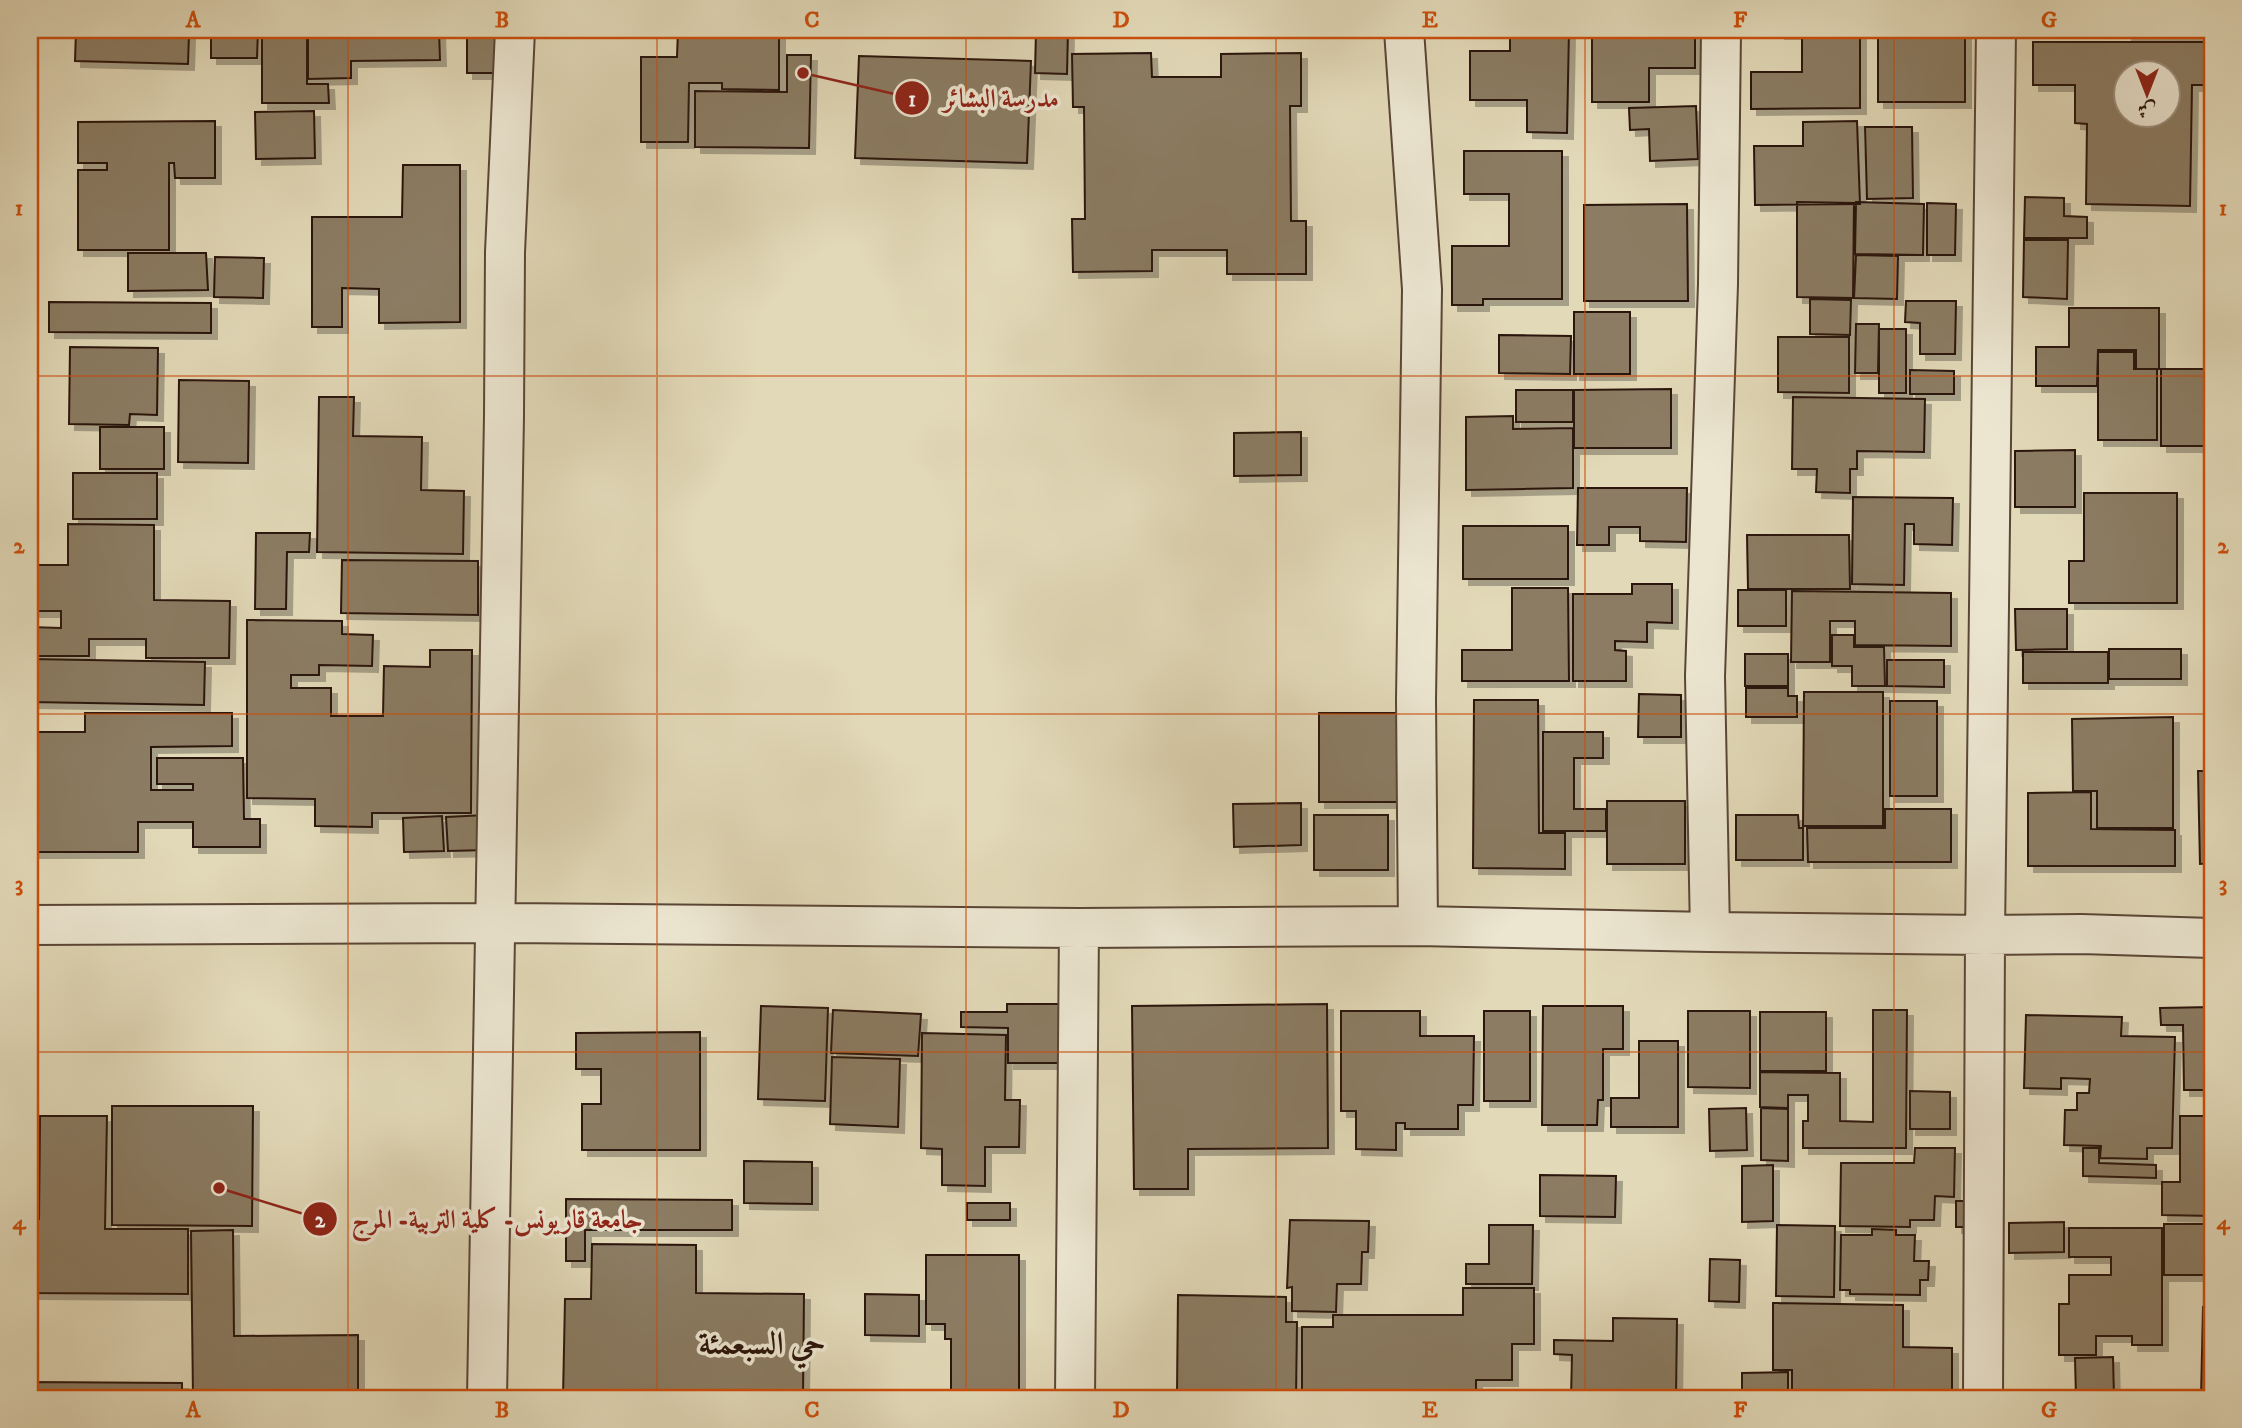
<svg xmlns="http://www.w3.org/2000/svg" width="2242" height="1428" font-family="'IM FELL DW Pica',Amiri,serif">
<defs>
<filter id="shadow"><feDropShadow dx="6" dy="6" stdDeviation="0" flood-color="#0004"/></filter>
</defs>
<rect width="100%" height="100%" fill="#e2d9b8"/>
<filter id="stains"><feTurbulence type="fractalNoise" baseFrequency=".00286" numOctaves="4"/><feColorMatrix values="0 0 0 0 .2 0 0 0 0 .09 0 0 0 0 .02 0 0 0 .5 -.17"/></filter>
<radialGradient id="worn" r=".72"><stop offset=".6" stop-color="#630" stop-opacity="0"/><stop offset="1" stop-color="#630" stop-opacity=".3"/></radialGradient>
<path fill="#8b7b64" stroke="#2c150a" stroke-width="2" fill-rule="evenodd" filter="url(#shadow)" d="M76,30H151V32L189,34L188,64L75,61Z
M211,30H258L257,58H211Z
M262,30H280V34H307V84H328L329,103H262Z
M308,30H439L440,60L351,61V78L308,79Z
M467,30H512V73H467Z
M678,30H779V90L722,89V83H689L688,142H641V57H677Z
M1036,30H1068L1067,74L1035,73Z
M1510,30H1569L1567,133L1527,132V100H1470V51H1510Z
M1592,30H1695V68H1649V102H1592Z
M1779,30H1860V108L1751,109V72H1802V33H1779Z
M1878,30H1965V102H1878Z
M2126,30H2212V36H2126Z
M2033,42H2212V85H2192L2190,206L2086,204L2087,124L2075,123V85H2033ZM2126,74H2168V116H2126Z
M1151,53L1152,77H1221V54L1301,53V106H1290L1291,221H1306V274H1227V250H1152V271L1073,272L1072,219H1085L1084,107H1073L1072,54Z
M787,55H811L809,148L695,147V91L787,92Z
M859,56L1031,61L1027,163L855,158Z
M1696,106L1698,159L1650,161L1649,129L1630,130L1629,108Z
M314,111L315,158L256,159L255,112Z
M215,121V178H175L174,163H169V250H78V170H107V163H78V122Z
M1857,121L1860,204L1755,205L1754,146H1803V122Z
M1865,127H1912L1913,198L1867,199Z
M1464,151H1562V299H1483V305H1452V246H1509V194H1464Z
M403,165H460V322L379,323V289L342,288V327H312V217H402Z
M2025,197L2064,198V216L2087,217V238H2024Z
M1797,202L1854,203L1853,298L1797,297Z
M1856,202L1924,204L1923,255L1855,254Z
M1927,203L1956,204L1955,255H1927Z
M1687,204L1688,301H1584V205Z
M2024,240H2068L2067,299L2023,297Z
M128,253H206L208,290L128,291Z
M1856,255L1898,256L1897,299L1854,298Z
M215,257L264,258L263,298L214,297Z
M1810,299L1851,300L1850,335L1810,334Z
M1906,301H1956L1955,354H1920V323L1905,322Z
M49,302L211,303V333L49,332Z
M2069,308H2159V369H2136V350H2098L2097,386H2036V347H2069Z
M1574,312H1630V374H1574Z
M1856,324H1879L1878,373H1855Z
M1879,329H1906V393H1879Z
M1499,335L1571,336L1570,374L1499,373Z
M1778,337H1849V393L1778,392Z
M70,347L158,348L157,415L130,414L129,425L69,424Z
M2098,352H2134V369H2157V440H2098Z
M2161,369H2212V446H2161Z
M1910,370L1954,371V394H1910Z
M179,380L249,381L248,463L178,462Z
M1671,389V448H1574V390Z
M1516,390H1573V422H1516Z
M319,397H354L353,436L422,437L421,490L464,491L463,554L317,552Z
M1793,397L1925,399L1924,452L1857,451V469H1850V493L1816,492L1817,469H1792Z
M1513,416V429L1573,428V488L1466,490V417Z
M100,427H164V469H100Z
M1301,432V475L1234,476V433Z
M2075,450V507H2015V451Z
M73,473H157V519H73Z
M1578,488H1687L1686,542L1640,541V527H1609V545H1577Z
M2084,493H2177V603H2069V561H2084Z
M1853,497L1953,498L1952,545L1914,544V524H1905L1904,585L1852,584Z
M68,524L154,525V600L230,601L229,658H146V639H89V656H30V627L61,628V611H30V565H68Z
M1463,526H1568V579H1463Z
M256,533H310L309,552H287L286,609H255Z
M1747,535H1849L1850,589H1748Z
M342,560L478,561V615L341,613Z
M1632,584H1672V623L1647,622V642L1615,641V650L1626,651V681H1573V594H1632Z
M1512,588H1568L1569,681H1462V650H1512Z
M1738,590H1786V626H1738Z
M1792,591L1951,593V646L1855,645V621H1830V662H1791Z
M2015,609H2067V649L2016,650Z
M247,620L342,621V634L373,635L372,666L319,665V675H291V688H331V716H383L384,666L430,667V650H472L471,813H372V827L315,826V799L247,798Z
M1832,635H1854V647H1884L1885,686H1852V666H1832Z
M2109,649H2181V679H2109Z
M2023,652H2108V683H2023Z
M1745,654H1788V686H1745Z
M30,659L205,662L204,705L30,702Z
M1887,660H1944V687L1887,686Z
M1746,688H1788V696H1797V717H1746Z
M1804,692H1883V826H1803Z
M1639,694L1681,695V737H1638Z
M1474,700H1538L1539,833H1565V869L1473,868Z
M1890,701H1937V796H1890Z
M85,713H232V746L151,747V790H193V784H157V758H243L244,819H260V847H193V822H138V852H34V732H85Z
M1319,713H1399L1400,802H1319Z
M2173,717V828H2097V791H2073L2072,719Z
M1543,732H1603V758H1574V809H1606V831H1543Z
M2198,771H2212V863L2200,864Z
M2091,792V829L2175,830V866H2028V793Z
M1607,801H1685V864H1607Z
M1301,803V845L1234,847L1233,804Z
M1885,809H1951V862H1808L1807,828H1885Z
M486,815L488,850L448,851L446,817Z
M1314,815H1388V870H1314Z
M1736,815H1798L1799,828H1803V860H1736Z
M442,816L444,851L404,852L403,818Z
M1007,1004H1061L1059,1063H1008V1028L961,1027V1012H1007Z
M1327,1004L1328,1148L1188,1149V1189H1134L1132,1006Z
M761,1006L828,1008L825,1101L758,1099Z
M1543,1006H1623V1049H1603V1100H1598L1597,1125H1542Z
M2212,1007V1090H2184L2183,1025H2161L2160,1008Z
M833,1010L921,1014L918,1056L831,1053Z
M1873,1010H1907L1906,1148H1803V1121H1808V1095H1788V1108L1760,1107V1072L1840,1073V1121L1873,1122Z
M1341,1011H1420V1036H1474L1473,1105H1458V1129H1405V1123H1396V1150L1356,1149V1111H1341Z
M1484,1011H1530V1101H1484Z
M1688,1011H1750V1088L1688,1087Z
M1760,1012H1826V1071H1760Z
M2026,1015L2122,1017L2121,1036L2175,1037L2172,1148H2147V1159L2100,1158L2101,1146L2064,1145L2065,1110H2077V1093H2089L2090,1079L2061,1078V1089L2024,1088Z
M700,1032V1150H582V1104H601V1069H576V1033Z
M922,1033L1006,1035L1005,1100H1020L1019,1147H985V1186L942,1185V1149L921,1148Z
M1639,1041H1678V1127H1611V1098H1639Z
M832,1057L900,1059L898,1127L830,1124Z
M1910,1091L1950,1092V1129H1910Z
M112,1106H253L252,1226L112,1225Z
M1746,1108L1747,1150L1710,1151L1709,1109Z
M1761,1108L1788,1109V1161L1761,1160Z
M40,1116H107L105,1229H188V1294L30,1293V1219H39Z
M2180,1116H2212V1216L2162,1215V1182H2180Z
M1915,1148H1955L1954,1197L1935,1196L1934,1220H1910V1227L1840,1226L1841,1163H1914Z
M2083,1148H2099V1163L2156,1165V1178L2083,1176Z
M744,1161L812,1162V1204L744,1203Z
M1773,1165V1221L1742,1222V1166Z
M1540,1175L1616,1176L1615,1217L1540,1216Z
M566,1199L732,1200V1230H585V1261H566Z
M1956,1201H1976V1227H1956Z
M967,1203H1010V1220H967Z
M1290,1220L1369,1221L1368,1252H1362L1361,1284H1337L1336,1312L1292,1311V1287L1287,1288Z
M2064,1222V1252L2009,1253V1223Z
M2164,1224H2212V1275H2164Z
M1489,1225H1533L1532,1284H1466V1264H1489Z
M1777,1225L1835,1226L1834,1297L1776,1296Z
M2069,1228H2162V1345H2132V1336H2096V1355H2059V1304H2069V1275H2111V1257H2069Z
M1872,1229L1896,1230V1235H1915L1914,1261H1929L1928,1280H1920V1295L1850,1294V1290H1840L1841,1235H1872Z
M233,1230L234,1336L358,1335V1398H193L191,1231Z
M592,1244L696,1245V1293L804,1294L803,1398H563L565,1299H591Z
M926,1255H1019V1392H951V1339H945V1324H926Z
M1710,1259L1740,1260L1739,1302L1709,1301Z
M1463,1288H1534V1344H1512V1380H1476V1398H1333V1393H1302V1327H1333V1315H1463Z
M865,1294L919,1295V1336L865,1335Z
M1178,1295L1286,1297V1322H1297L1296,1398H1230L1231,1393L1177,1392Z
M1773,1303L1903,1305V1347L1952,1348V1398H1792V1370H1773Z
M2203,1307H2212V1398H2201Z
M1613,1318L1677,1319L1676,1398H1571L1572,1355L1554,1354V1340L1613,1341Z
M2113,1357L2114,1397L2076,1398L2075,1358Z
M1788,1372V1398H1742V1373Z
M30,1382L182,1383V1398H30Z
M1484,1392H1537V1398H1484Z"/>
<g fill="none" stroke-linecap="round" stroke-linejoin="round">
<defs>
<path id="minor" d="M1404,30L1422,289L1416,700L1418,926
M30,925L495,923L1079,928L1418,926L1710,932L1985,935L2081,934L2212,938
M1710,932L1705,676L1718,284L1721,30
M487,1398L504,416L505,252L515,30
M1075,1398L1079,928
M1983,1398L1985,935L1996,30"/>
</defs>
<use href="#minor" stroke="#5a4636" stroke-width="42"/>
<use href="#minor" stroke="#ece6d1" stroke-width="38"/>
</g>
<path fill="none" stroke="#cc4f0c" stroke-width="2" stroke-opacity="0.55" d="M348,30V1398M657,30V1398M966,30V1398M1276,30V1398M1585,30V1398M1894,30V1398M30,376H2212M30,714H2212M30,1052H2212"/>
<g text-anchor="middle" stroke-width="7" stroke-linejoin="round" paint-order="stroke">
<g font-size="32" font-weight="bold" fill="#2c150a" stroke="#ece6d1">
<text x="762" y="1354">حي السبعمئة</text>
</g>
</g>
<path fill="none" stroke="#8f2418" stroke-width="2.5" d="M803 73L912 98M219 1188L320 1219"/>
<g fill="#8f2418" stroke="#ece6d1" stroke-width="2.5">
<circle cx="803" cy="73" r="7"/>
<circle cx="219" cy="1188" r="7"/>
<circle cx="912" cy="98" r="18"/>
<circle cx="320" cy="1219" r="18"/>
</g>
<g font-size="21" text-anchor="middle" font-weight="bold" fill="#fff">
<text x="912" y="106">1</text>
<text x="320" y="1227">2</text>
</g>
<g font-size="26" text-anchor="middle" font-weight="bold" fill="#8f2418" stroke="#ece6d1" stroke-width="7" stroke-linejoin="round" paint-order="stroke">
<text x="1001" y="107">مدرسة البشائر</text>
<text x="497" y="1228">جامعة قاريونس- كلية التربية- المرج</text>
</g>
<rect width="2242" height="1428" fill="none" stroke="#e2d9b8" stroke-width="77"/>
<g transform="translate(2147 94) rotate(180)"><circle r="33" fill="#ece6d1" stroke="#9f9281" stroke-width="2"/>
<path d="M0-5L12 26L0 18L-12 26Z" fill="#8f2418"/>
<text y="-10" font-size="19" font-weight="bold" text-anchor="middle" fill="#2c150a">ش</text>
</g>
<rect x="38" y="38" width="2166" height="1352" fill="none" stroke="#cc4f0c" stroke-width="2.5"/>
<g font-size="23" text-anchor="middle" font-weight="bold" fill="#cc4f0c">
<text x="193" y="27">A</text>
<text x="502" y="27">B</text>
<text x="812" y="27">C</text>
<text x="1121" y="27">D</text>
<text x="1430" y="27">E</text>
<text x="1740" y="27">F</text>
<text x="2049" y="27">G</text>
<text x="19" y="215">1</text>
<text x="2223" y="215">1</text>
<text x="19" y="553">2</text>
<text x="2223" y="553">2</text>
<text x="19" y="891">3</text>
<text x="2223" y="891">3</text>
<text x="19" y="1229">4</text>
<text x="2223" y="1229">4</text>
<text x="193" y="1417">A</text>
<text x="502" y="1417">B</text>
<text x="812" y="1417">C</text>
<text x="1121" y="1417">D</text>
<text x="1430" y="1417">E</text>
<text x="1740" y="1417">F</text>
<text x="2049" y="1417">G</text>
</g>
<rect width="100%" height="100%" filter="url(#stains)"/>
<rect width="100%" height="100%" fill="url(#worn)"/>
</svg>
